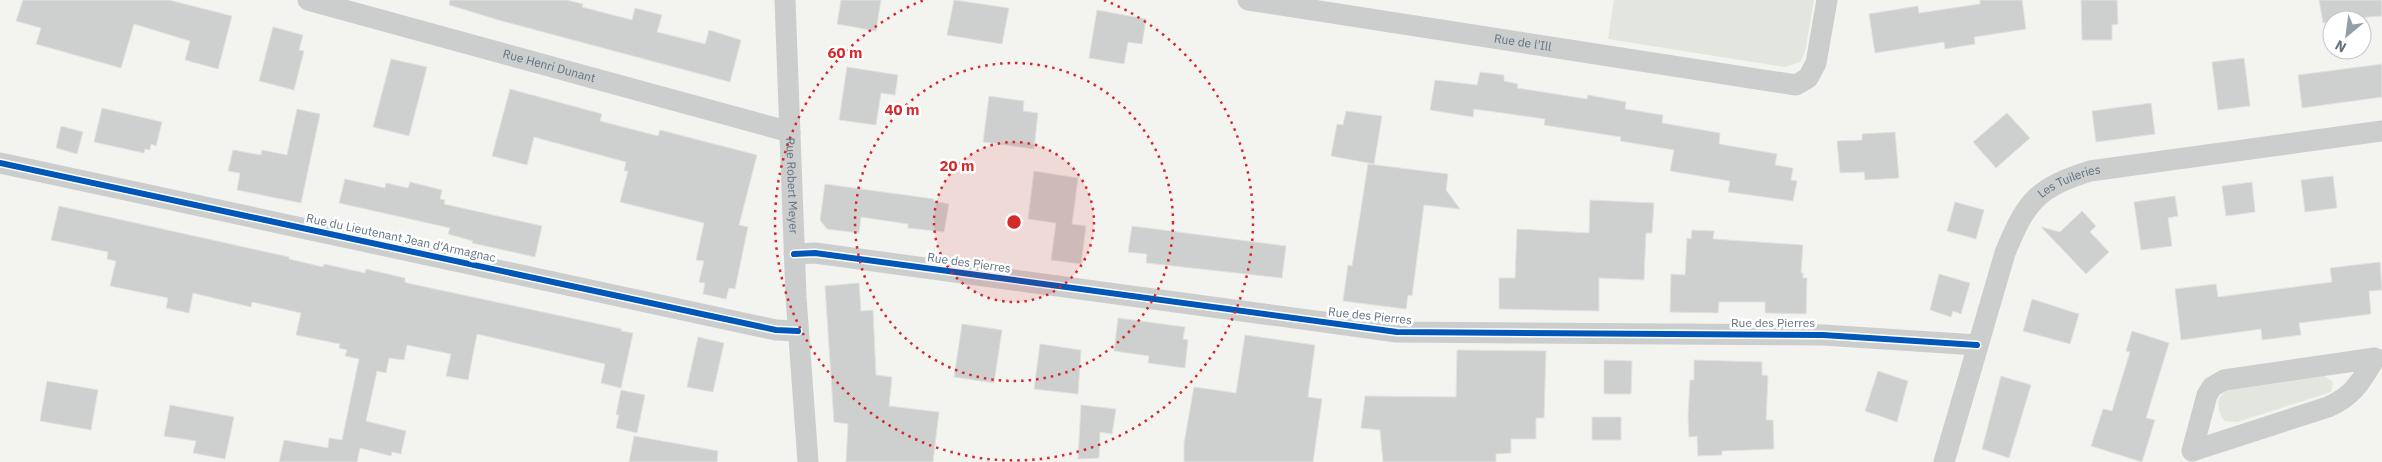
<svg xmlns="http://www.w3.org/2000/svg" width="2382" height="462" font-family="'IBM Plex Sans',sans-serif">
<rect width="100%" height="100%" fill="#f3f3f0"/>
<path fill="#e2e6de" d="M1614,0H1814L1805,52L1800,62L1785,67L1608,39Z
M2323,375L2333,382L2331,392L2237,422L2225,421C2218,414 2218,406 2219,398L2228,389Z"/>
<path fill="#cecfcf" stroke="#e2e2e0" d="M23,0H169L232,16L218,69L185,60L190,41L134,24L121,68L36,44L41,28L16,21Z
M450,0H567L583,4L582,7L632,20L635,8L662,15L657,32L705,44L709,30L741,40L730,82L502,21L449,5Z
M841,0H881L876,31L837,24Z
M954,0L1009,8L1002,44L947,35Z
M1980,0H2022L2026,29L1974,37L1975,44L1945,49L1944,42L1875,53L1869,14L1918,6L1919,13L1980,4Z
M2081,0H2117L2118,24L2112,25V40H2082Z
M2319,0H2382V16L2332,20V22L2323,23Z
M1097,10L1146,19L1142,44L1128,42L1124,64L1089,58Z
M273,27L303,35L299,50L304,51L294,90L259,81Z
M2244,58L2250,106L2218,110L2212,62Z
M391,59L427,67L409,136L373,127Z
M2382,64V97L2302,108L2298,75Z
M847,67L898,75L895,95L881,93L876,125L839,120Z
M1480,72L1504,75V81L1518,84L1517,88L1587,99L1588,95L1626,102L1625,109L1663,115L1662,123L1720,133L1719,144L1777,154L1775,165L1793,168L1791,180L1797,181L1793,201L1728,192L1730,181L1670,171L1674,150L1620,141L1621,137L1544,125L1545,119L1474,109L1473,117L1430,110L1435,80L1477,85Z
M510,89L602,114L600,121L658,136L660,130L757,155L739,225L748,227L735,289L729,288L726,299L703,294L705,283L699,282L704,261L696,260L704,223L620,202L628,171H624L626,162L534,137L527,165L492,156Z
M989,96L1024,101L1023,111L1038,113L1034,149L983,142Z
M2151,103L2155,134L2096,142L2092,111Z
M102,108L162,122L156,146L151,144L150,150L145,149L144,153L94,142Z
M297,109L320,114L301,203L237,190L240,173L228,171L233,150L261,155L262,150L287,155Z
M1346,111L1382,116L1374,164L1331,156L1337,124L1343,125Z
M2007,113L2030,138L1996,168L1973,142Z
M61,126L83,132L77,154L56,148Z
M1895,132L1899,178L1865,180L1864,172L1840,173L1837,141L1862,140V134Z
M1368,164L1448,174L1446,190L1460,209L1424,205L1412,296L1408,295L1406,309L1343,301L1348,265L1352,266Z
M1034,171L1078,178L1072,224L1086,226L1081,264L1051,260L1056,223L1028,219Z
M2333,176L2337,208L2305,212L2301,180Z
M345,179L385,188L386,183L408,188L410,182L442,190L440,199L445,200L444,204L542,226L535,257L472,243L473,241L448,234L450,228L339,203Z
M2252,182L2255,212L2226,216L2222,186Z
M825,184L934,199V201L949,204L944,232L908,228V224L861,217L859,233L827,229L820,220Z
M2175,196L2178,216L2168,218L2172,246L2141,250L2134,202Z
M1590,200L1654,203L1652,233H1646L1644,280L1599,278V311L1499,309V278H1515L1517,229L1589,233Z
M1955,202L1984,210L1976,239L1947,231Z
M59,206L289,257V259L323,267L324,264L365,273L366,269L405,278V282L407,283L622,329L621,331L633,333L621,388L601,383L605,364L477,334L468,380L446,376L451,354L407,345L404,360L389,358L386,373L377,371L366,421L406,431L401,454L392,452L391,456L360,448L357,462H279L284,440L328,448L329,438L342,440L359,359L345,356L347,350L339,348L340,344L296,335L301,313L252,302L251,307L193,293L189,313L166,308L168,298L110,286L116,261L107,259L108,252L51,240Z
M2082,211L2096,226L2090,232L2109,252L2086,274L2041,227L2060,232Z
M1132,226L1286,246L1282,278L1146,263L1147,254L1128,252Z
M1692,230L1714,231L1713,239L1803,245L1801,273H1803V278H1807L1806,314L1765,313V302H1719L1718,313L1670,312L1671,274L1685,275L1687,238L1691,239Z
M2380,262L2382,290L2369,291L2371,314L2299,323L2301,335L2262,340L2261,329L2181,340L2175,289L2216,284L2218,297L2332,282L2330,268Z
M1939,274L1970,283L1961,314L1953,311L1951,317L1930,310Z
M859,283L861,311L873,310L876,375L892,377L889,406L939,412L933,462H846L848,424L834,422L825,286Z
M2032,299L2079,314L2070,344L2023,331Z
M1118,318L1185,327L1183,339L1188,340L1185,368L1148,363L1149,356L1114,351Z
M962,324L1002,330L994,383L954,377Z
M2132,331L2169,343L2146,418L2155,420L2142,462L2091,446L2103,409L2112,411L2130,352L2126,351Z
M1245,335L1315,345L1308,397L1322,399L1313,462H1184V443L1194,387L1236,393Z
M698,337L724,343L713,392L687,387Z
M1040,344L1081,350L1078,394L1034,389Z
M1457,350L1546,351L1544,418H1536V439H1511V453L1496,454V462H1383L1380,430L1361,428L1365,396L1456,397Z
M1604,360L1632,361L1631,394H1604Z
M1694,360L1762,362V375L1768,376L1766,420H1773L1774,449L1722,451V455L1698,456L1697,436L1689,437L1688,416L1690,380H1694Z
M1878,371L1908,381L1897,422L1865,411Z
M2001,376L2031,385L2009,458L1982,449Z
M47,381L98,390L91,430L40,421Z
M621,390L645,395L637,433L616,428L619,415H616Z
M170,405L234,417L225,459L193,453L196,441L164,436Z
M1081,405L1116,409L1112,434L1100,432L1099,458L1078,459Z
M1592,417H1621V440H1592Z
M634,436L718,451L717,462H629Z"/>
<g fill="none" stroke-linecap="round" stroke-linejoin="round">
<g stroke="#cccdcd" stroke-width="21">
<path id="s1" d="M308,0L790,132"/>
<path id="s2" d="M785,0L796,297L808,462"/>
<path id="s3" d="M1248,0L1796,85L1808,78L1816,63L1827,0"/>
<path d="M0,163L776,330L798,331"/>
<path d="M794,254L815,253L1397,332L1823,335L1977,345"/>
<path d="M2375,358C2361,381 2354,396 2328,407L2192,451L2207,395L2212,387L2224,380Z"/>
<path id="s4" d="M1944,462L2005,253C2026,202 2036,188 2090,171L2382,131"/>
</g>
<defs>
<path id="cycleway" d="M0,163L776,330L798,331
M794,254L815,253L1397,332L1823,335L1977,345"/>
</defs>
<use href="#cycleway" stroke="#fff" stroke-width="9"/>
<use href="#cycleway" stroke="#0057b8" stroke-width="6"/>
</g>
<circle cx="1014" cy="222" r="80" fill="#d62828" fill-opacity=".12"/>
<g fill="none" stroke="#d62828" stroke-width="2.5" stroke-dasharray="2.5 5">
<circle cx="1014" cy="222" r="80"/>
<circle cx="1014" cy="222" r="159"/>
<path d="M1104 0A239 239 0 1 1 924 0"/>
</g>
<g text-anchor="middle" stroke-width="5" stroke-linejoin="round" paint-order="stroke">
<g font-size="12" fill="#617382" stroke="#fff">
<text dy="4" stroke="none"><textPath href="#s3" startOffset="278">Rue de l'Ill</textPath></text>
<text dy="4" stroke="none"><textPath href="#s1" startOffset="250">Rue Henri Dunant</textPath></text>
<text dy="4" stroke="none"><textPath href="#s4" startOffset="319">Les Tuileries</textPath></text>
<text dy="4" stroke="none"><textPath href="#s2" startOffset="186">Rue Robert Meyer</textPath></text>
<text transform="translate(401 238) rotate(12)" y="4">Rue du Lieutenant Jean d'Armagnac</text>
<text transform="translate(969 263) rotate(8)" y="4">Rue des Pierres</text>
<text transform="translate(1370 316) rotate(6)" y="4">Rue des Pierres</text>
<text x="1773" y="327">Rue des Pierres</text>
</g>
</g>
<circle cx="1014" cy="222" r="8" fill="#d62828" stroke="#fff" stroke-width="2.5"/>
<g font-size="15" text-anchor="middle" font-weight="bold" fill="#d62828" stroke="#fff" stroke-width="5" stroke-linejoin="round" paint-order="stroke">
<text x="845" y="58">60 m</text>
<text x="902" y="115">40 m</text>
<text x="957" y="171">20 m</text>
</g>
<g transform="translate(2347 35) rotate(209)"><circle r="24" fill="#ffffff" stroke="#c0c7cd"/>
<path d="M0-4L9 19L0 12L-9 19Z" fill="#94a0a8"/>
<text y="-8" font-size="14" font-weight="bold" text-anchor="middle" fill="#617382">N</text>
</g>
</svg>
